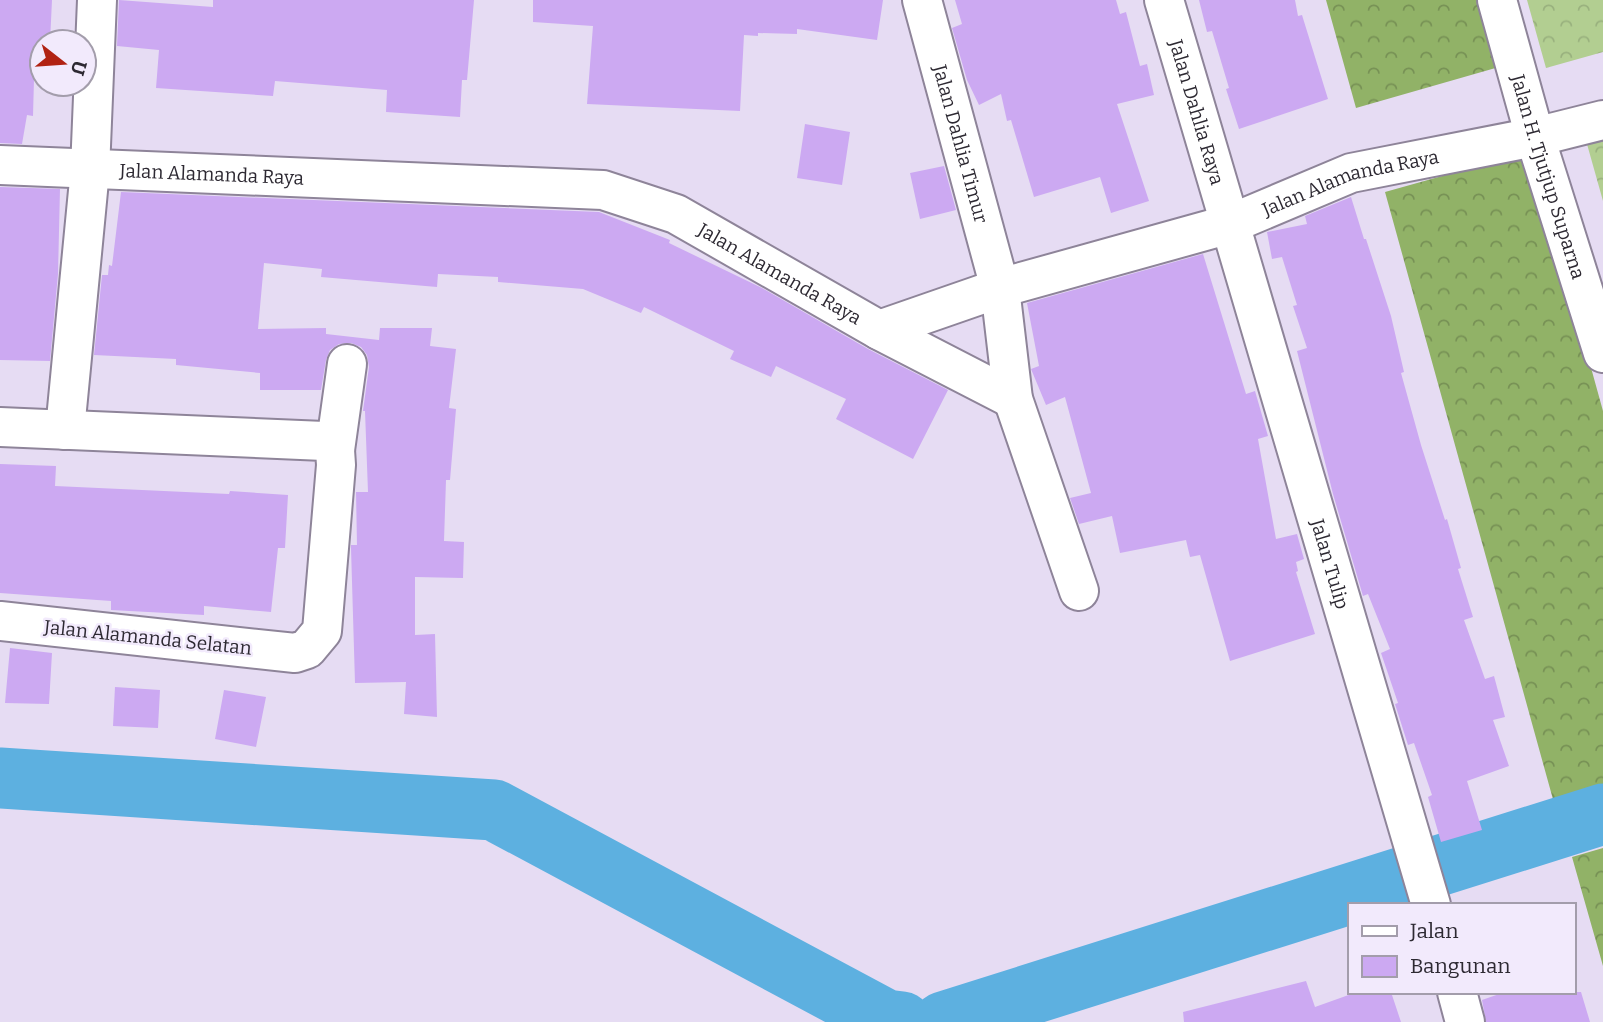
<svg xmlns="http://www.w3.org/2000/svg" width="1603" height="1022" font-family="Bitter,serif">
<defs>
<pattern id="forest-crowns" width="20" height="18" patternUnits="userSpaceOnUse" patternTransform="scale(1.75)"><rect width="20" height="18" fill="#91b267"/><path d="M2 6a3 3 0 1 1 6 0M12 15a3 3 0 1 1 6 0" fill="none" stroke="#779155"/></pattern>
<pattern id="park-crowns" width="20" height="18" patternUnits="userSpaceOnUse" patternTransform="scale(1.75)"><rect width="20" height="18" fill="#b2ce91"/><path d="M2 6a3 3 0 1 1 6 0M12 15a3 3 0 1 1 6 0" fill="none" stroke="#99b17e"/></pattern>
</defs>
<rect width="100%" height="100%" fill="#e6dcf3"/>
<path fill="url(#forest-crowns)" d="M1326,0H1480L1499,67L1356,108Z
M1531,151L1603,411V789L1554,803L1385,192Z
M1603,848V966L1572,857Z"/>
<path fill="url(#park-crowns)" d="M1527,0H1603V52L1546,68Z
M1603,132V201L1585,137Z"/>
<g fill="none" stroke-linecap="round" stroke-linejoin="round">
<path stroke="#5db0e0" stroke-width="61" d="M0,778L494,810L886,1020L902,1022
M943,1022L1603,814"/>
</g>
<path fill="#cca9f2" d="M0,0H52L50,42H42V79H34L33,116L27,115L22,144L0,143Z
M119,0L213,7V0H474L467,80H462L460,117L386,112L387,90L275,81L273,96L156,88L159,50L117,46Z
M533,0H883L877,40L797,29V34L758,33V36L744,35L740,111L587,104L593,26L533,22Z
M955,0H1116L1120,14L1126,12L1140,66L1147,64L1154,95L1117,104L1149,201L1111,213L1100,177L1034,197L1011,120L1007,121L1001,94L979,105L967,80L952,28L962,24Z
M1199,0H1295L1298,16L1302,15L1328,99L1239,129L1226,89L1229,88L1212,31L1207,32Z
M805,124L850,132L842,185L797,178Z
M944,166L956,210L920,219L910,173Z
M0,187L60,189L58,274L50,361L0,360Z
M121,192L599,212L670,240L669,243L762,288L868,349L948,390L913,459L836,419L846,399L776,366L771,377L730,359L734,351L644,307L641,313L583,289L498,282V277L438,274L437,287L321,277L322,269L264,263L258,329L326,328V334L379,340L380,328H432L430,346L456,349L449,408L456,409L450,480H446L444,541L464,542L463,578L415,577V635L435,634L437,717L404,714L406,682L355,683L351,548V545H357L356,492H368L365,411H363L369,367L367,355L361,347L351,343L339,344L330,350L326,360L321,390H260V373L176,365V359L94,355L102,275H108L109,265L112,266Z
M1351,197L1364,239H1366L1391,316L1404,372L1401,373L1421,445L1445,520L1447,519L1461,568L1458,569L1473,617L1464,620L1485,679L1494,676L1505,717L1493,720L1509,766L1467,781L1482,830L1441,842L1428,797L1432,795L1414,743L1408,745L1395,704L1398,703L1381,653L1390,649L1368,594L1363,596L1333,494L1297,351L1307,348L1293,306L1297,305L1282,257L1272,259L1267,232L1307,224L1305,216Z
M1203,254L1246,394L1255,391L1268,436L1258,439L1276,539L1297,534L1304,559L1296,562L1298,571L1296,572L1315,634L1230,661L1200,555L1190,557L1186,540L1120,553L1112,516L1079,524L1070,498L1091,493L1065,397L1046,405L1031,369L1039,366L1027,303Z
M0,464L56,466L55,486L229,494L230,491L288,495L285,548H278L271,612L204,606V615L111,610V601L0,593Z
M10,648L52,653L49,704L5,703Z
M115,687L160,690L158,728L113,726Z
M224,690L266,697L256,747L215,739Z
M1306,981L1315,1007L1357,992H1391L1401,1022H1184L1183,1012Z
M1505,992H1581L1590,1022H1486L1482,1000Z"/>
<g fill="none" stroke-linecap="round" stroke-linejoin="round">
<defs>
<g id="minor">
<path id="s1" d="M922,0L1000,288L1013,399L1079,591"/>
<path id="s2" d="M1164,0L1431,905"/>
<path id="s3" d="M0,165L603,190L676,214L879,330L1000,288L1230,224L1351,173L1535,137"/>
<path d="M879,330L1013,399"/>
<path d="M0,427L324,441L335,450L336,465L322,631L307,649L295,653L0,621"/>
<path d="M65,430L90,170L97,0"/>
<path d="M335,450L347,364"/>
<path d="M1457,992L1465,1022"/>
</g>
<g id="major">
<path id="s4" d="M1497,0L1535,137L1603,353"/>
<path d="M1535,137L1603,120"/>
</g>
</defs>
<use href="#minor" stroke="#8e8499" stroke-width="42"/>
<use href="#major" stroke="#8e8499" stroke-width="42"/>
<use href="#minor" stroke="#fff" stroke-width="38"/>
<use href="#major" stroke="#fff" stroke-width="38"/>
</g>
<g text-anchor="middle" stroke-width="5" stroke-linejoin="round" paint-order="stroke">
<g font-size="19" fill="#2d2932" stroke="#f2eafc">
<text dy="7" stroke="none"><textPath href="#s2" startOffset="117">Jalan Dahlia Raya</textPath></text>
<text dy="7" stroke="none"><textPath href="#s1" startOffset="149">Jalan Dahlia Timur</textPath></text>
<text dy="7" stroke="none"><textPath href="#s3" startOffset="212">Jalan Alamanda Raya</textPath></text>
<text dy="7" stroke="none"><textPath href="#s4" startOffset="184">Jalan H. Tjutjup Suparna</textPath></text>
<text dy="7" stroke="none"><textPath href="#s3" startOffset="1409">Jalan Alamanda Raya</textPath></text>
<text dy="7" stroke="none"><textPath href="#s3" startOffset="800">Jalan Alamanda Raya</textPath></text>
<text dy="7" stroke="none"><textPath href="#s2" startOffset="588">Jalan Tulip</textPath></text>
<text transform="translate(148 637) rotate(6)" y="7">Jalan Alamanda Selatan</text>
</g>
</g>
<rect x="1348" y="903" width="228" height="91" fill="#f2eafc" stroke="#a39dab" stroke-width="2"/>
<rect x="1362" y="926" width="35" height="10" fill="#ffffff" stroke="#a39dab" stroke-width="2"/>
<text x="1410" y="938" font-size="21" fill="#2d2932">Jalan</text>
<rect x="1362" y="956" width="35" height="21" fill="#cca9f2" stroke="#a39dab" stroke-width="2"/>
<text x="1410" y="973" font-size="21" fill="#2d2932">Bangunan</text>
<g transform="translate(63 63) rotate(107)"><circle r="33" fill="#f2eafc" stroke="#a39dab" stroke-width="2"/>
<path d="M0-5L12 26L0 18L-12 26Z" fill="#b12213"/>
<text y="-10" font-size="19" font-weight="bold" text-anchor="middle" fill="#2d2932">U</text>
</g>
</svg>
